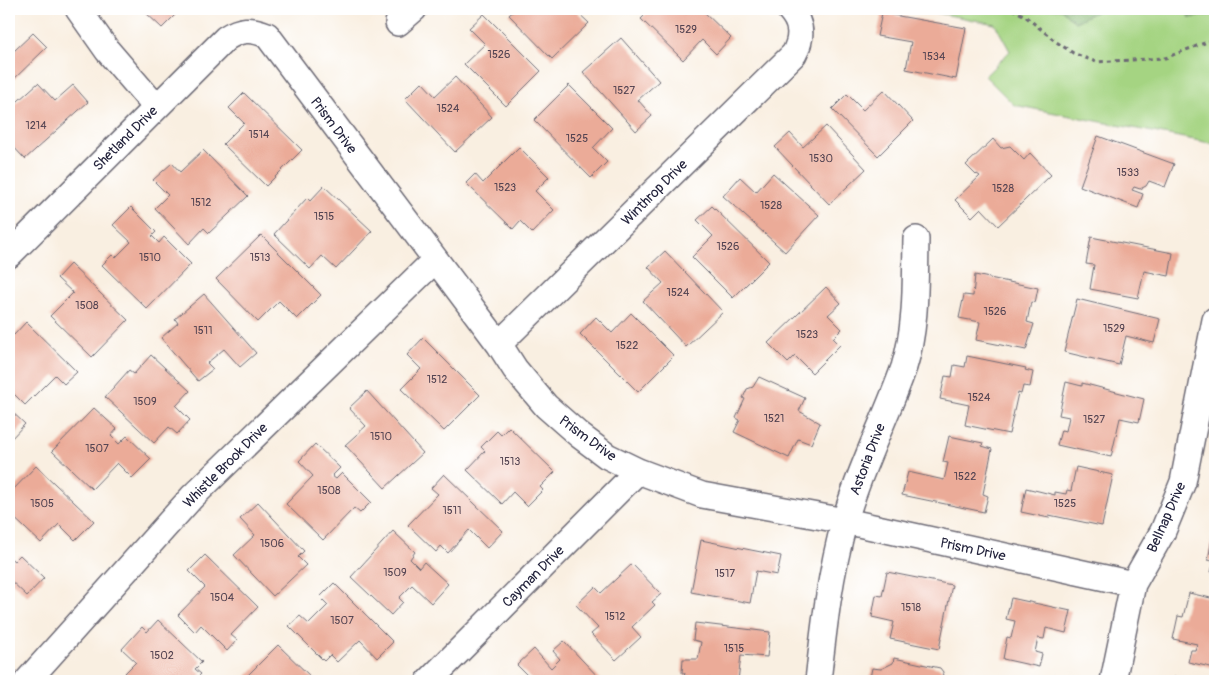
<svg xmlns="http://www.w3.org/2000/svg" width="1224" height="690" font-family="Pangolin,sans-serif">
<rect width="100%" height="100%" fill="#fff"/>
<filter id="ink" filterUnits="userSpaceOnUse"><feTurbulence type="fractalNoise" baseFrequency=".02" numOctaves="2"/><feDisplacementMap in="SourceGraphic" scale="10" xChannelSelector="R" yChannelSelector="G"/><feConvolveMatrix kernelMatrix="1 2 1 2 8 2 1 2 1" color-interpolation-filters="sRGB"/></filter>
<filter id="wash" filterUnits="userSpaceOnUse"><feTurbulence type="fractalNoise" baseFrequency=".0096" numOctaves="4" result="noise"/><feDisplacementMap in="SourceGraphic" scale="20" xChannelSelector="R" yChannelSelector="G"/><feGaussianBlur stdDeviation="1.12" result="paint"/><feColorMatrix in="noise" values="0 0 0 0 0 0 0 0 0 0 0 0 0 0 0 0 0 1.4 0 .05"/><feComposite in="paint" operator="in"/></filter>
<g filter="url(#wash)">
<rect width="100%" height="100%" fill="#f9efe1"/>
<path fill="#a5d482" stroke="#647b5e" d="M917,9H1061L1075,22L1101,9H1183L1190,18L1215,14V144L1014,105L985,76L1010,51L995,24Z"/>
<path fill="#84b670" stroke="#536c56" d="M1061,9H1101L1075,22Z
M1183,9H1215V14L1190,18Z"/>
<g id="blocks">
<path fill="#ebab98" d="M146,9H181L162,28L144,11Z
M516,9H574L589,23L552,59L509,15Z
M651,9H701L731,38L716,54L702,40L683,60L641,19Z
M882,13L966,28L956,79L906,69L911,42L877,36Z
M484,14L541,71L506,106L464,64L485,44L469,28Z
M33,33L47,47L9,84V46L14,51Z
M621,38L659,81L638,100L652,116L636,131L583,72Z
M455,77L492,117L455,152L405,99L422,82L435,96Z
M38,83L55,101L73,85L88,102L25,159L9,142V109Z
M569,85L612,128L593,148L607,162L591,178L534,120Z
M884,90L913,121L878,156L832,109L847,94L863,110Z
M244,93L302,150L266,186L223,144L244,123L229,108Z
M826,126L866,169L829,204L775,147L790,133L803,147Z
M1098,136L1174,164L1165,187L1149,181L1146,186L1140,189L1134,187L1132,190L1143,194L1138,208L1080,186Z
M993,139L1001,148L1010,146L1024,160L1030,153L1051,175L998,226L981,208L972,217L955,200L980,176L977,174L976,175L966,165Z
M519,147L549,177L535,191L554,210L532,233L520,221L513,229L466,183L475,174L483,183Z
M203,150L248,196L209,233L204,228L189,244L155,208L168,195L153,180L172,163L180,172Z
M773,173L819,215L785,252L723,196L740,177L756,192Z
M324,186L372,231L336,269L322,256L310,269L274,234L307,198L310,201Z
M712,206L769,262L733,298L692,257L713,236L697,220Z
M131,207L156,232L152,236L159,243L164,237L191,264L147,309L102,265L112,255L115,258L131,242L113,225Z
M261,235L321,295L297,319L279,301L258,322L216,279Z
M1091,237L1173,253L1169,276L1144,271L1138,298L1090,289L1094,265L1086,264Z
M665,251L723,312L686,347L643,301L663,283L648,267Z
M70,264L128,320L92,357L50,316L73,293L57,278Z
M975,275L1038,288L1035,303L1031,302L1027,322L1034,324L1026,350L976,340L980,322L959,318L964,295L973,296Z
M826,287L841,303L828,315L842,329L833,338L840,345L812,373L795,356L788,363L768,343Z
M204,294L256,353L240,367L224,349L207,363L213,369L198,381L161,338L178,323L175,319Z
M1077,299L1160,319L1154,343L1126,336L1119,365L1064,352Z
M631,313L674,356L638,392L580,334L596,317L612,333Z
M26,322L77,372L64,384L55,375L25,405L9,389V330L14,335Z
M423,338L480,395L444,431L401,389L421,369L407,355Z
M151,355L190,391L176,406L190,420L177,434L169,427L154,443L105,397L129,370L134,374Z
M967,356L1026,368L1025,370L1033,372L1030,387L1023,386L1021,394L1018,393L1009,434L965,425L969,405L940,399L945,376L952,377L954,365L965,367Z
M759,377L805,398L799,411L820,423L811,444L798,439L789,458L734,432L740,420L736,418L745,399L743,398L747,389L753,387Z
M1066,382L1082,386V383L1144,399L1139,422L1120,418L1111,457L1057,445L1061,430L1066,431L1069,417L1059,415Z
M367,391L423,453L385,488L345,445L366,426L349,408Z
M94,408L117,429L111,436L119,444L127,436L151,459L132,478L117,463L92,489L52,451Z
M9,409L25,424L9,441Z
M509,427L555,472L540,487L543,490L527,506L513,492L502,504L467,470L485,451L481,447L497,431L501,435Z
M949,436L983,443L982,446L992,449L983,494L988,496L984,512L902,495L908,472L944,480L948,463L943,462Z
M315,444L340,468L332,476L336,479L342,473L371,502L360,513L354,508L323,540L286,504L313,476L299,461Z
M36,466L94,521L75,540L59,524L41,543L9,513V494Z
M1076,467L1113,475L1102,526L1049,515V518L1021,512L1026,488L1055,495V492L1066,494L1067,490L1071,491Z
M444,474L503,531L487,548L469,530L448,553L441,546L436,552L408,525L438,494L431,488Z
M258,502L304,551L298,557L306,565L273,596L234,555L255,535L240,519Z
M393,531L415,552L410,559L419,568L424,562L448,584L431,603L412,585L399,598L403,602L391,615L351,577Z
M1213,533L1215,534V573L1211,572L1214,561L1208,560Z
M701,540L781,556L777,575L756,571L750,603L691,592Z
M20,555L44,578L27,596L9,579V557L14,561Z
M205,555L258,607L231,635L237,640L227,651L201,625L195,632L178,615L205,587L189,571Z
M632,564L661,594L652,602L655,605L632,627L641,637L616,660L591,634L598,628L576,605L595,587L601,593Z
M887,572L952,585L939,649L890,639L894,622L872,617L876,595L882,596Z
M334,583L393,642L377,658L360,640L337,662L330,655L324,661L289,626L300,616L309,624L328,605L320,597Z
M1189,593L1215,599V668L1188,662L1191,650H1195L1197,644L1173,639L1178,616L1183,617Z
M1011,598L1071,611L1066,633L1046,628L1044,639L1038,638L1035,652L1042,654L1039,667L1003,659L1007,637L1011,638L1015,621L1006,619Z
M158,620L202,662L195,669L201,674L194,681H134L125,673L136,662L122,649L142,627L147,632Z
M695,623L770,632L767,657L741,655L738,681L684,676L685,673H682L683,659H698L701,642L693,640Z
M564,641L602,681H533L517,665L534,649L551,668L560,659L553,651Z
M278,645L315,681H242Z
M894,658L940,668L943,672L942,681H866V678H870L872,668L881,669L893,663Z
M1174,677L1185,679V677L1202,681H1170Z"/>
</g>
</g>
<g filter="url(#ink)">
<use href="#blocks" fill-opacity="0" stroke="#6d6a75" stroke-width="1"/>
<g fill="none" stroke-linecap="round" stroke-linejoin="round">
<defs>
<path id="street" d="M78,9L107,50L156,107
M398,23L414,9
M9,255L226,38C240,29 251,28 267,35L499,344L515,369L546,406L579,435L607,456L638,471L702,495L845,521L1133,584
M499,344L794,54C803,37 802,23 789,9
M27,681L192,497L435,260
M429,681L638,471
M818,681C824,627 830,573 845,520C860,467 886,419 904,367C917,326 915,282 916,239
M1113,681L1133,584L1163,531L1183,482L1215,320"/>
</defs>
<use href="#street" stroke="#6d6a75" stroke-width="28"/>
<path stroke="#6d6a75" stroke-width="3" stroke-dasharray="4 4" stroke-linecap="butt" d="M1012,9L1025,16L1055,41L1073,53L1096,62L1165,58L1215,39"/>
<use href="#street" stroke="#fff" stroke-width="25"/>
</g>
</g>
<g text-anchor="middle" stroke-width="5" stroke-linejoin="round" paint-order="stroke">
<g font-size="11" fill="#544452">
<text x="686" y="33">1529</text>
<text x="499" y="58">1526</text>
<text x="934" y="60">1534</text>
<text x="624" y="94">1527</text>
<text x="448" y="112">1524</text>
<text x="36" y="129">1214</text>
<text x="259" y="138">1514</text>
<text x="577" y="142">1525</text>
<text x="821" y="162">1530</text>
<text x="1128" y="176">1533</text>
<text x="505" y="191">1523</text>
<text x="1003" y="192">1528</text>
<text x="201" y="206">1512</text>
<text x="771" y="209">1528</text>
<text x="324" y="220">1515</text>
<text x="728" y="250">1526</text>
<text x="150" y="261">1510</text>
<text x="260" y="261">1513</text>
<text x="678" y="296">1524</text>
<text x="87" y="309">1508</text>
<text x="995" y="315">1526</text>
<text x="1114" y="332">1529</text>
<text x="203" y="334">1511</text>
<text x="807" y="338">1523</text>
<text x="627" y="349">1522</text>
<text x="437" y="383">1512</text>
<text x="979" y="401">1524</text>
<text x="145" y="405">1509</text>
<text x="774" y="422">1521</text>
<text x="1094" y="423">1527</text>
<text x="381" y="440">1510</text>
<text x="97" y="452">1507</text>
<text x="510" y="465">1513</text>
<text x="965" y="480">1522</text>
<text x="329" y="494">1508</text>
<text x="42" y="507">1505</text>
<text x="1065" y="507">1525</text>
<text x="452" y="514">1511</text>
<text x="272" y="547">1506</text>
<text x="395" y="576">1509</text>
<text x="725" y="577">1517</text>
<text x="222" y="601">1504</text>
<text x="911" y="611">1518</text>
<text x="615" y="620">1512</text>
<text x="342" y="624">1507</text>
<text x="734" y="652">1515</text>
<text x="162" y="659">1502</text>
</g>
<g font-size="14" fill="#22223b" stroke="#fff">
<text transform="translate(334 125) rotate(53)" y="5">Prism Drive</text>
<text transform="translate(125 138) rotate(-45)" y="5">Shetland Drive</text>
<text transform="translate(654 192) rotate(-45)" y="5">Winthrop Drive</text>
<text transform="translate(588 438) rotate(36)" y="5">Prism Drive</text>
<text transform="translate(867 459) rotate(-69)" y="5">Astoria Drive</text>
<text transform="translate(225 465) rotate(-45)" y="5">Whistle Brook Drive</text>
<text transform="translate(1166 517) rotate(-66)" y="5">Bellnap Drive</text>
<text transform="translate(973 549) rotate(12)" y="5">Prism Drive</text>
<text transform="translate(533 576) rotate(-45)" y="5">Cayman Drive</text>
</g>
</g>
<rect width="1224" height="690" fill="none" stroke="#fff" stroke-width="30"/>
</svg>
